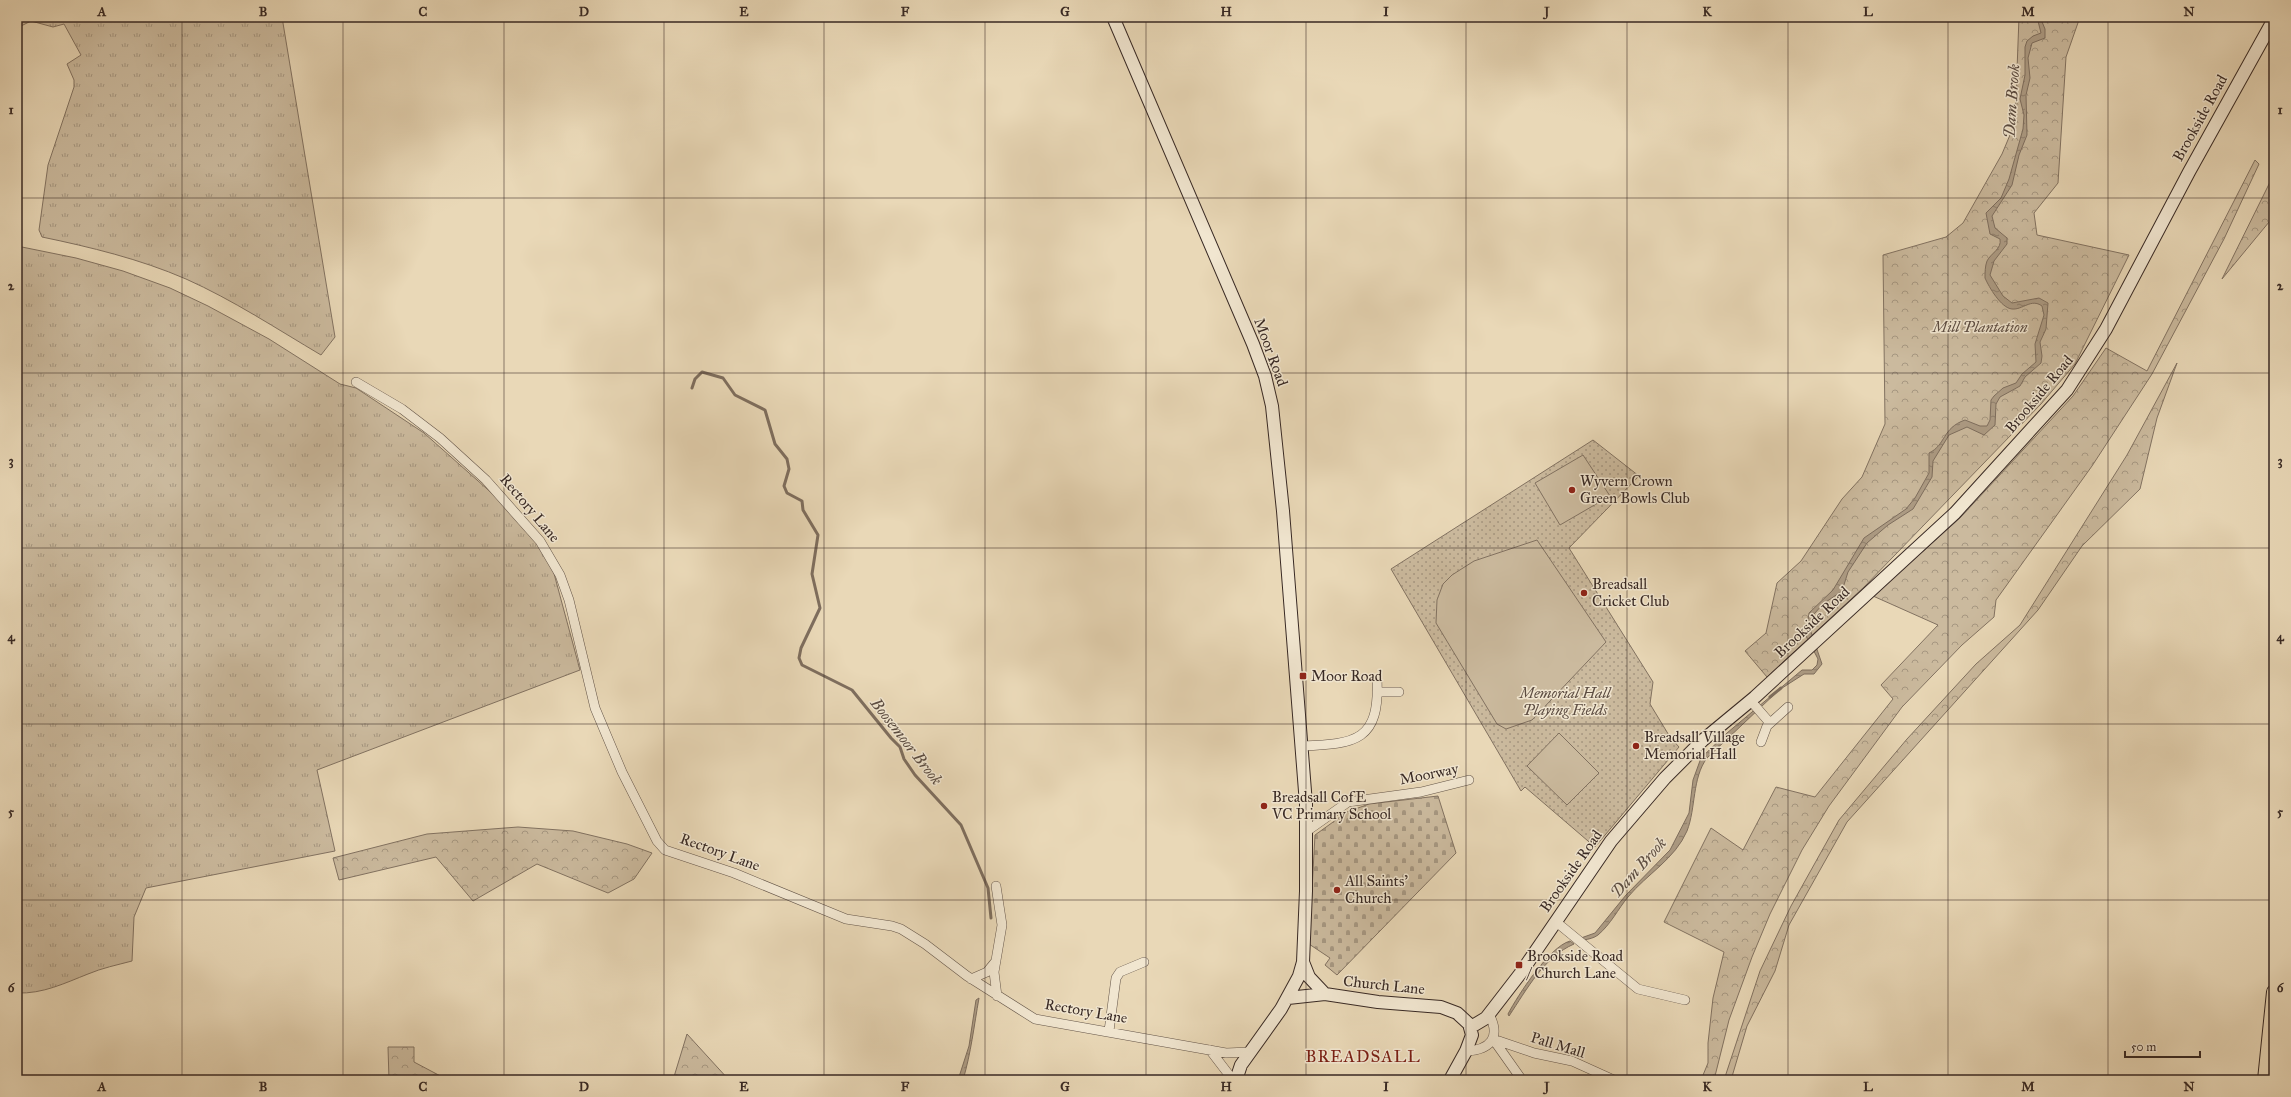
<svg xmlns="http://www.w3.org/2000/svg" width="2291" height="1097" font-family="'IM FELL Great Primer',serif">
<defs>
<pattern id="grass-tufts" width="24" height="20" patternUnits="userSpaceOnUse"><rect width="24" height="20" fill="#cbba9e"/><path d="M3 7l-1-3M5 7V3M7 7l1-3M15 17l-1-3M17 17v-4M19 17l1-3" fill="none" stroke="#a69781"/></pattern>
<pattern id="forest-crowns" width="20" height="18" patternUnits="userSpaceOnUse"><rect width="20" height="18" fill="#cbba9e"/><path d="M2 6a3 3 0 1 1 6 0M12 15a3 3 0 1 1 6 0" fill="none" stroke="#a69781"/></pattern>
<pattern id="cemetery-stones" width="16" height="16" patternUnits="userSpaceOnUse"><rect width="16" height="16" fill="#cbba9e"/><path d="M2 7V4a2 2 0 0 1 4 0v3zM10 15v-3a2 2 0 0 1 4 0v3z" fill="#a69781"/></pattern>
<pattern id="park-dots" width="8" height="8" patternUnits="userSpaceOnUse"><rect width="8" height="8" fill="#cbba9e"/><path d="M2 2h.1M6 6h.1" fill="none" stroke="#a69781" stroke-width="1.8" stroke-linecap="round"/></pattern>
<pattern id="water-ripples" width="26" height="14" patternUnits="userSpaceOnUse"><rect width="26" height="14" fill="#ad9c85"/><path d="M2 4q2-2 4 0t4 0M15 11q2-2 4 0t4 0" fill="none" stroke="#8e7f6d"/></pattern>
</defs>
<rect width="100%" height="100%" fill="#e9d8b7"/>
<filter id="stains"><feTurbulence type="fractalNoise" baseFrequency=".005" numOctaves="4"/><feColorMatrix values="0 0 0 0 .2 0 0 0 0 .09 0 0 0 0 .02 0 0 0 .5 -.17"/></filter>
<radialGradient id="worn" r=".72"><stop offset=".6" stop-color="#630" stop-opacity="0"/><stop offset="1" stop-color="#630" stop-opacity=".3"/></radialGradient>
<path fill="url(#grass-tufts)" stroke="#827261" d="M17,17H282L335,337L321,355C277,329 233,300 186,279C140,259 90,247 42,237L39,230L48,165L74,87V80L67,64L81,55L64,24L53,27L31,21L21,26L17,23Z
M17,246L76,258L123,271L170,288L208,306L269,339L340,384L356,388L424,433L495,496L549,555L580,670L317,770L335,851L146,888L134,917L132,961C117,965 102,968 88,974C65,983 43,994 17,993Z"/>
<path fill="url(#forest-crowns)" stroke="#827261" d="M2019,17H2080L2066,57L2058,183L2034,213L2037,235L2129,255L2075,364L2041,404L1864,587L1767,677L1745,651L1766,633L1777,583L1801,561L1842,499L1862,477L1885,424L1883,255L1946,237L1963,223L2002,154L2015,123Z
M2255,160L2259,164L2224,239L2152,374L2092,466L1996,600L1994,617L1962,645L1902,707L1829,806L1802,850L1770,914L1752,957L1729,1020L1714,1080H1701L1708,1063V1043L1713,998L1724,952L1664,922L1711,828L1743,850L1776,787L1815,797L1893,699L1881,685L1938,625L1873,596L1960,518L2073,396L2106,348L2147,371Z
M2274,174V216L2222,279Z
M2177,363L2157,418L2140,489L2082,546L2038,610L1847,822L1789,925L1775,971L1747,1026L1731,1080H1724L1760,971L1791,906L1839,820L1907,739L1976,664L2020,625L2127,455Z
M518,827L573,831L627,844L652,853L634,879L608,893L537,864L473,901L436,857L339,880L333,858L427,834Z
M687,1034L729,1080H673Z
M388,1047H414V1062L448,1080H389Z"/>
<path fill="url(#cemetery-stones)" stroke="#827261" d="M1438,796L1456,853L1337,975L1325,965L1330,958L1309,944L1315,835L1347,812L1369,804Z"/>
<path fill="url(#park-dots)" stroke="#827261" d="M1593,440L1639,476L1569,548L1653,682L1650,704L1670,737L1679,747L1595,847L1525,787L1521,791L1391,569Z"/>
<path fill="#cbba9e" stroke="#827261" d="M1583,455L1610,496L1560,525L1535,483Z
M1537,540L1606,642L1532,720L1506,729L1497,724L1436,623L1437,600L1443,584L1452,575L1474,561Z
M1559,733L1599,773L1567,805L1527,766Z"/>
<path fill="url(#water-ripples)" stroke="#7e6e5e" d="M2037,17H2040L2045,29V38L2032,43L2028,58L2030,78L2026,95L2027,135L2019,155L2012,185L1992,216L1995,228L2007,238V244L1994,261L1990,275L2003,296L2012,303L2039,298L2048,303L2046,329L2040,342L2042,356L2041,363L2025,377L2020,386L2000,397L1996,404L1995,425L1984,435L1967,427L1949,435L1933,461L1932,477L1913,509L1888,525L1867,543L1848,572L1842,591L1823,604L1814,614L1811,632L1822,664L1814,674H1804L1779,690L1707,758C1692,778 1696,808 1687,831C1675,859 1647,874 1628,897C1618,909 1611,924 1598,935C1594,938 1589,939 1584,940L1581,938L1595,933L1626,895L1670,850L1689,813L1693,780L1701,758L1727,733L1802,670H1812L1817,665L1818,659L1806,636L1809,613L1833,590L1864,538L1906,509L1915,498L1929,473V453C1946,445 1942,428 1965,420L1980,426H1987L1990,420L1991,400L1994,396L2003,388L2016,383L2022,374L2036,362L2035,344L2044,315L2042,306C2031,298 2023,310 2012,309C2001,308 1989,287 1985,278C1985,273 1985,266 1987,261C1991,253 2002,249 2000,239L1990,234L1986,213L2001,198L2009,179L2023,129L2024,115L2020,99L2025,75V47L2027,41L2033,36L2041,33Z
M1570,941L1574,944C1544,957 1527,989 1509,1016L1508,1014C1518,995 1549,947 1570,941Z
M979,998C974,1026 971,1053 963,1080H958L969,1046L976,1000Z"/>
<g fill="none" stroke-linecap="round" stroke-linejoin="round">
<path stroke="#7e6e5e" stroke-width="3" d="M692,388L695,379L702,372L723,378L735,395L765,410L775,444L787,459L789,469L784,486L787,493L802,501L803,510L818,535L812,574L820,608L801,648L799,658L802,665L852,690L891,738L900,747L904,759L915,775L961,825L988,888L991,918
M1770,697L1781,688"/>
<defs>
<path id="street" d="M356,382L402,409L440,438L486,480L540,541L560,575L569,600L595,708L622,772L657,841L665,850L734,873L846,919L892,926L901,929L925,944L967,976L1035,1019L1226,1053L1249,1052
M1377,692H1399
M1750,700L1770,723
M1761,742L1767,726L1788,707
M1302,746C1356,744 1380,741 1377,679
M1307,831L1348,802L1421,792L1469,780
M996,886L1002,925L994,972L997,996
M1555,921L1638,989L1685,1000
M971,979L987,972L996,961
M1109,1031L1116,978L1120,972L1144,962
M1493,1039L1534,1053L1572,1061L1614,1080
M1493,1039L1522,1080
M1210,1050L1233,1080
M1466,1051C1491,1050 1501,1037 1489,1014"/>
<path id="secondary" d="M1113,17L1253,344L1265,376L1272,406L1283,511L1306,804V891L1303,962L1299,976L1281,1009L1241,1065L1236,1080
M1303,962L1309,977L1325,994
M1288,998L1325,994L1378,1002L1441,1007L1457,1013L1469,1024L1472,1035L1466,1051L1450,1080
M1471,1027L1486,1018L1520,974L1611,841L1665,778L1703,740L1755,697L1955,513L2067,390L2106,329L2189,172L2274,19"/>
<path id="primary" d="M2265,1080L2274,992"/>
</defs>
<use href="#street" stroke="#645549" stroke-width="10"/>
<use href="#secondary" stroke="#382924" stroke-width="14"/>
<use href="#primary" stroke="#382924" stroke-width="16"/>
<use href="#street" stroke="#f1e6d0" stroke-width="9"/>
<use href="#secondary" stroke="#f1e6d0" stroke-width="12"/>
<use href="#primary" stroke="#e9d8b7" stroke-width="14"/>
</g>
<path fill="none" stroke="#382924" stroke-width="1" stroke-opacity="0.55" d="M182,17V1080M343,17V1080M504,17V1080M664,17V1080M824,17V1080M985,17V1080M1146,17V1080M1306,17V1080M1466,17V1080M1627,17V1080M1788,17V1080M1948,17V1080M2108,17V1080M17,198H2274M17,373H2274M17,548H2274M17,724H2274M17,900H2274"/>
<g fill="#8f2418" stroke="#f1e6d0" stroke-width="1.5">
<circle cx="1572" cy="490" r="4"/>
<circle cx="1584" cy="593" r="4"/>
<rect x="1299" y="672" width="8" height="8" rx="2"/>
<circle cx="1636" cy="746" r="4"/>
<circle cx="1264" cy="806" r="4"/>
<circle cx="1337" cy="890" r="4"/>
<rect x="1515" y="961" width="8" height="8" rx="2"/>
</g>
<g text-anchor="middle" stroke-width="3" stroke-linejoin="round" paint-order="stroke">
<g font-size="15" fill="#382924" stroke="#f1e6d0">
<text transform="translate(2200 118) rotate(-61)" y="5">Brookside Road</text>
<text transform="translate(1271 352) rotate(70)" y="5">Moor Road</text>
<text transform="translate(2039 394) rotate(-50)" y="5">Brookside Road</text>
<text transform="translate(530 508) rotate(50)" y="5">Rectory Lane</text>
<text transform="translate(1812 622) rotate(-43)" y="5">Brookside Road</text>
<text transform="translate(1429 774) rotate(-11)" y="5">Moorway</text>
<text transform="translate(720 852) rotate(20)" y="5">Rectory Lane</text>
<text transform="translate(1571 871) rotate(-55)" y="5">Brookside Road</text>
<text transform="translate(1384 985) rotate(6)" y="5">Church Lane</text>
<text transform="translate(1086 1011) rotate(10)" y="5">Rectory Lane</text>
<text transform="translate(1558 1045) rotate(17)" y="5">Pall Mall</text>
</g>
<g font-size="15" font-style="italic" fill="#5d4d42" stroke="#f1e6d0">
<text x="1980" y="332">Mill Plantation</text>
<text x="1565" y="698">Memorial Hall<tspan x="1565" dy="17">Playing Fields</tspan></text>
</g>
<g font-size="15" fill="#382924" stroke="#f1e6d0" text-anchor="start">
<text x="1580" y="486">Wyvern Crown<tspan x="1580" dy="17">Green Bowls Club</tspan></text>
<text x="1592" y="589">Breadsall<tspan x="1592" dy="17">Cricket Club</tspan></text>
<text x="1311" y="681">Moor Road</text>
<text x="1644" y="742">Breadsall Village<tspan x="1644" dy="17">Memorial Hall</tspan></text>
<text x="1272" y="802">Breadsall CofE<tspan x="1272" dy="17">VC Primary School</tspan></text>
<text x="1345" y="886">All Saints'<tspan x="1345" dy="17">Church</tspan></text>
<text x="1527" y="961">Brookside Road<tspan x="1527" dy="17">/ Church Lane</tspan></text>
</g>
<g font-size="16" font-style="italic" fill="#5b4c41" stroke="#f1e6d0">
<text transform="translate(2011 101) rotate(-86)" y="6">Dam Brook</text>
<text transform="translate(907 741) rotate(52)" y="6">Boosemoor Brook</text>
<text transform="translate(1638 867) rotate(-48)" y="6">Dam Brook</text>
</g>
<g font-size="17" letter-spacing="1" fill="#7a1f14" stroke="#f1e6d0">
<text x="1363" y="1062">BREADSALL</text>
</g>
</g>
<rect width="2291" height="1097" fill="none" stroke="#e9d8b7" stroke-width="44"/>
<path d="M2125 1051v6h75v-6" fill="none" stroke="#382924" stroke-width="2"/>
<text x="2131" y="1051" font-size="12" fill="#382924" stroke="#f1e6d0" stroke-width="3" paint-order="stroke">50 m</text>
<rect x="22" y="22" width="2247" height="1053" fill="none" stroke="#382924" stroke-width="1.5"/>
<g font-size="13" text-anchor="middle" font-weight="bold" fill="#382924">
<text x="102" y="16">A</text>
<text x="263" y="16">B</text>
<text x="423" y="16">C</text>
<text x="584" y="16">D</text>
<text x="744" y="16">E</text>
<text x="905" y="16">F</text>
<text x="1065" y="16">G</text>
<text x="1226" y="16">H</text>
<text x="1386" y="16">I</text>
<text x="1547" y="16">J</text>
<text x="1707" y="16">K</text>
<text x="1868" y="16">L</text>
<text x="2028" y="16">M</text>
<text x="2189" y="16">N</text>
<text x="11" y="114">1</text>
<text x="2280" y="114">1</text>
<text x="11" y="290">2</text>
<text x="2280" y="290">2</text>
<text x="11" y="465">3</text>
<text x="2280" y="465">3</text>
<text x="11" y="641">4</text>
<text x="2280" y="641">4</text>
<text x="11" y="816">5</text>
<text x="2280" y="816">5</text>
<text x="11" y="992">6</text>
<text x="2280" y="992">6</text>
<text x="102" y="1091">A</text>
<text x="263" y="1091">B</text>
<text x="423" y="1091">C</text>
<text x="584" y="1091">D</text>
<text x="744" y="1091">E</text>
<text x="905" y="1091">F</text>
<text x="1065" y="1091">G</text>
<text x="1226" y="1091">H</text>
<text x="1386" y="1091">I</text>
<text x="1547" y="1091">J</text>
<text x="1707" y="1091">K</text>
<text x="1868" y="1091">L</text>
<text x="2028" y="1091">M</text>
<text x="2189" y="1091">N</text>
</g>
<rect width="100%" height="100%" filter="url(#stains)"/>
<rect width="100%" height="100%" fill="url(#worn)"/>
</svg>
